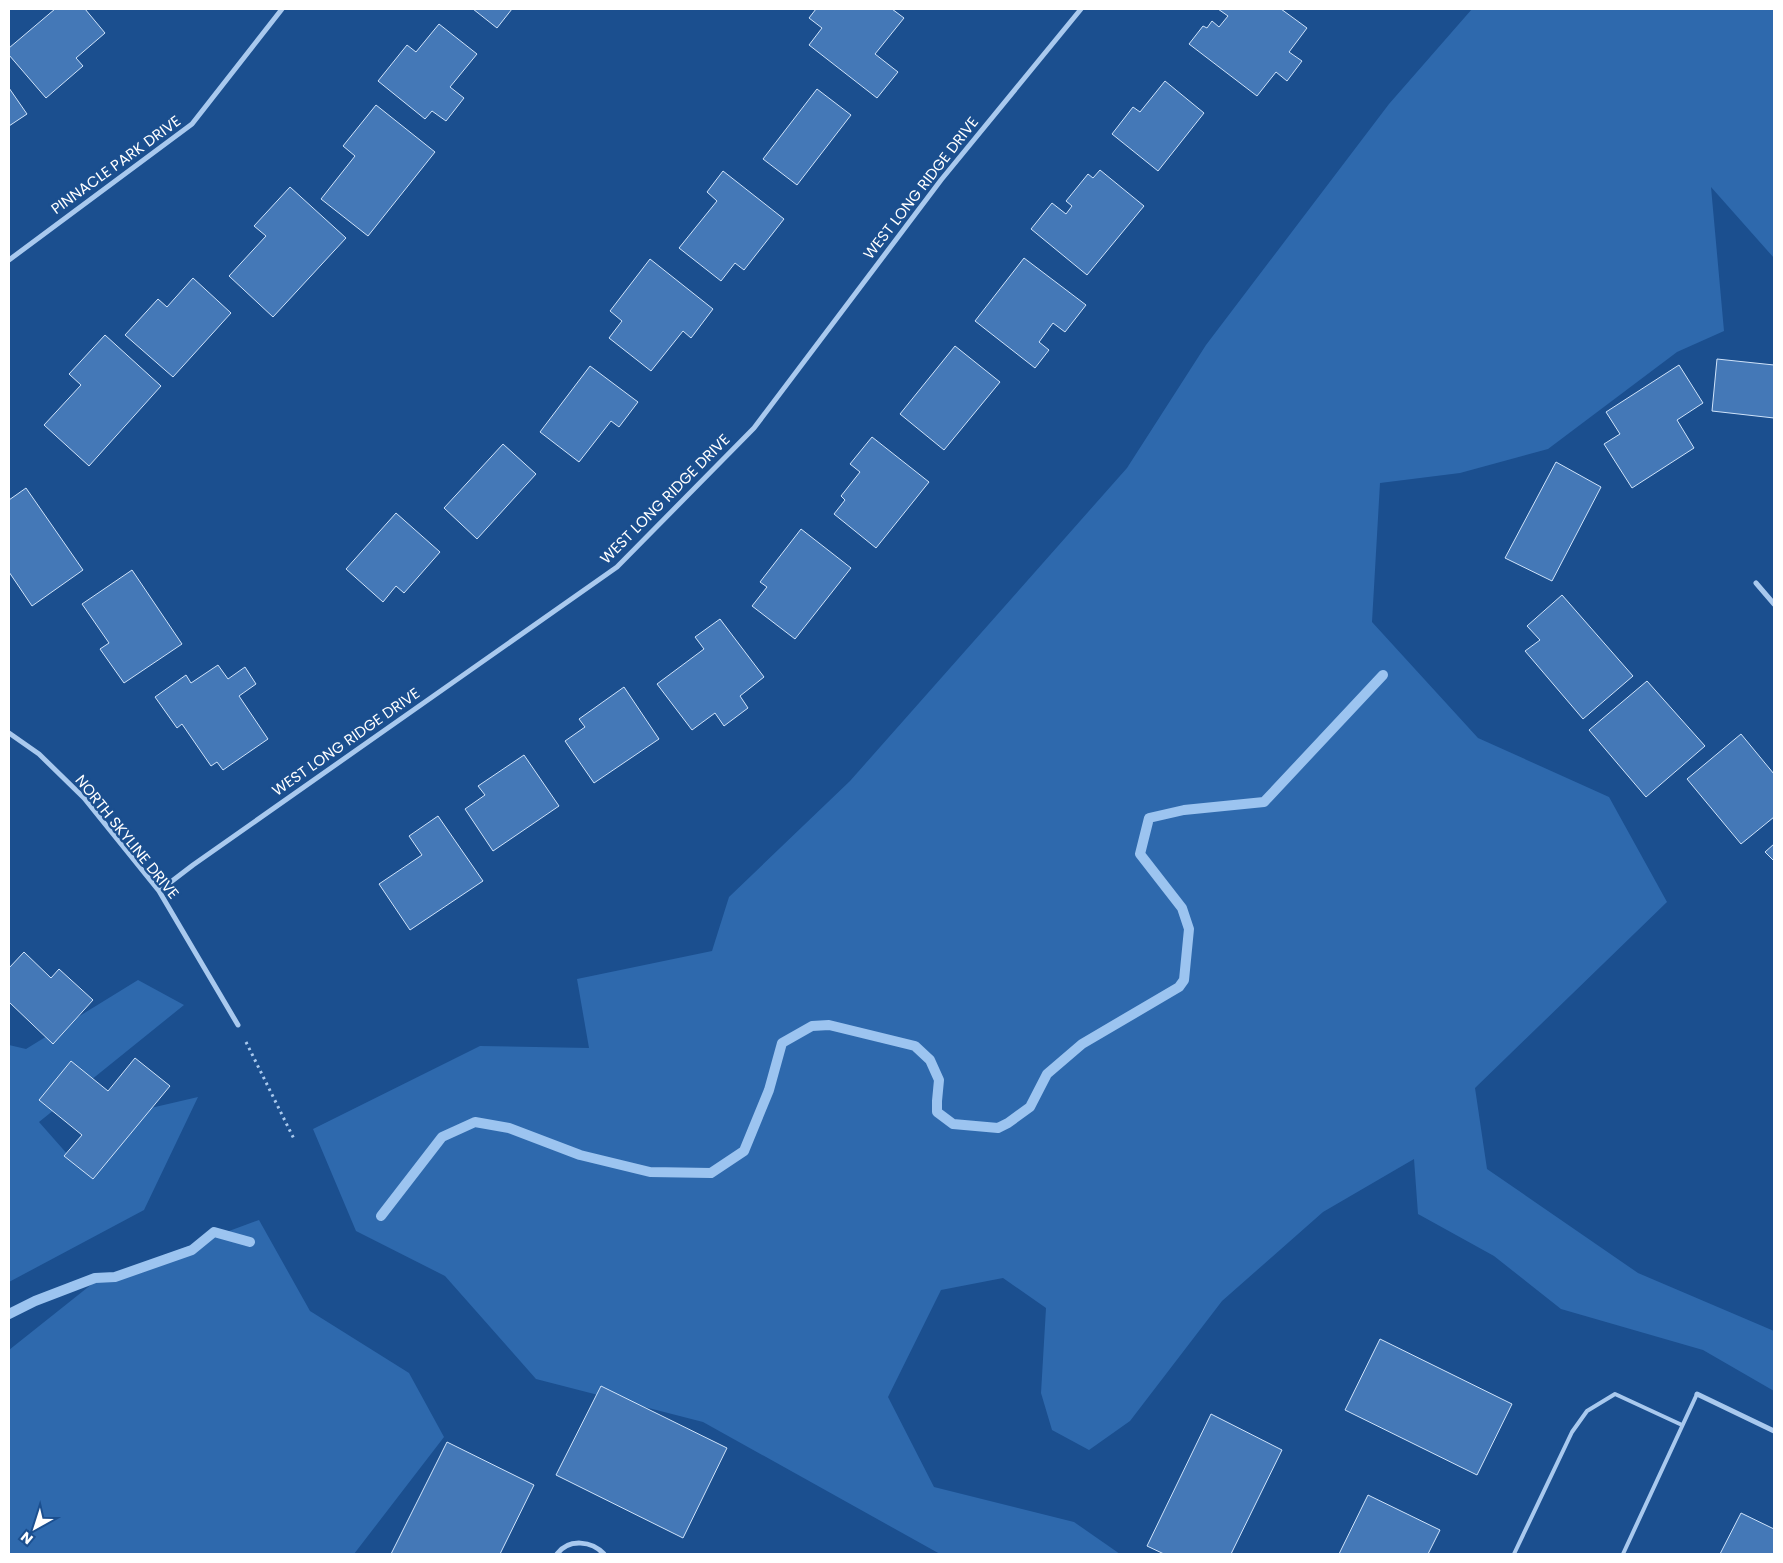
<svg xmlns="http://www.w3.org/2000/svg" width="1783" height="1563" font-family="Poppins,sans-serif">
<rect width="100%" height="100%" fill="#1b4f8f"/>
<path fill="#2e69ad" d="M1472,9H1774V258L1711,187L1724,331L1677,352L1548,449L1460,473L1380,483L1372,622L1478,738L1609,797L1667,902L1475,1088L1487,1169L1638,1273L1774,1331V1391L1703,1350L1561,1309L1494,1256L1418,1214L1414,1159L1323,1212L1222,1301L1130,1421L1089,1450L1052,1430L1041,1393L1046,1308L1003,1278L941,1290L888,1397L934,1487L1074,1522L1120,1554H940L703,1422L536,1379L445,1276L356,1231L313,1129L480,1046L589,1048L577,979L712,951L729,897L850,781L1127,468L1206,345L1389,104Z
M138,980L184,1005L39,1122L69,1156L125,1114L198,1097L144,1210L9,1282V1045L26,1049Z
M259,1220L310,1311L409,1373L444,1437L354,1554H9V1350L97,1280Z"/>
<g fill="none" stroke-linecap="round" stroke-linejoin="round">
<path stroke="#9cc4f0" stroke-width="10" d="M381,1216L442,1137L475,1122L509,1128L580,1155L650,1172L711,1173L744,1151L769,1090L782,1043L812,1026L829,1025L915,1046L930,1060L939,1080L937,1101V1112L953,1124L998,1128L1008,1123L1030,1107L1047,1074L1082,1044L1179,987L1184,980L1189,929L1182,908L1140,854L1149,818L1184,810L1264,802L1383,675
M9,1314L35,1301L95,1278L115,1277L192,1250L214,1232L250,1242"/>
</g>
<path fill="#4478b7" stroke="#cfe3fa" d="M55,9H85L105,33L76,58L83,66L46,98L9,55V48Z
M473,9H512L497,28Z
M816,9H892L904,18L875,54L898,72L877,98L809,45L822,28L809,18Z
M1218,9H1281L1307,28L1289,52L1302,61L1287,81L1276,72L1257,96L1189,44L1203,26L1207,28L1212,21L1219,27L1228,16Z
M439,24L477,54L450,87L464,98L446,121L432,111L425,119L378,81L407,45L416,52Z
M1165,81L1204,113L1158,171L1112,134L1133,107L1140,112Z
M9,88L27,114L9,126Z
M817,89L851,115L797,185L763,159Z
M376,105L435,152L368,236L321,199L355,156L343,146Z
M1100,170L1144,206L1087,275L1031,229L1052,203L1066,214L1072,206L1066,201L1088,174L1093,178Z
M723,171L784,219L744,270L735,263L721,281L679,248L717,201L707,192Z
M290,187L346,238L273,317L229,276L266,236L254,226Z
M1024,258L1086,305L1065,332L1053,323L1039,342L1049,350L1035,368L975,321Z
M650,259L713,309L691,338L683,331L651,371L609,338L622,321L610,311Z
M193,278L231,313L173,377L125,335L158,299L167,307Z
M105,335L161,386L89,466L44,425L81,385L69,374Z
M955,346L1000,382L944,450L900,414Z
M1717,359L1774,365V418L1712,411Z
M1679,365L1703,403L1677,420L1694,448L1632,488L1604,444L1620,434L1606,412Z
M590,366L638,402L619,427L611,421L579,462L540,432Z
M872,437L929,482L876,548L834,514L845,500L841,496L860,472L850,464Z
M503,444L536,474L477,539L444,508Z
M1556,462L1601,487L1552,581L1505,558Z
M26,488L83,570L32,606L9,572V500Z
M396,513L440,552L404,593L396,586L383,602L346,569Z
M801,529L851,568L795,639L752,606L767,587L760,582Z
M132,570L182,644L124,683L100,649L109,643L82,604Z
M1562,595L1633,676L1583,719L1525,651L1540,640L1527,626Z
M720,619L764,677L740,696L748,708L724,726L715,713L692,730L657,684L704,649L695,637Z
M218,665L228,679L245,667L256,684L239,696L268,739L223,770L217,762L211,766L182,724L177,728L155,697L186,675L191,683Z
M1647,681L1705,746L1646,797L1589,730Z
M624,687L659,739L594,783L565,741L585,727L579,719Z
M1741,734L1774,774V817L1741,844L1687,779Z
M524,755L559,806L493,851L465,809L485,795L478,786Z
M438,816L483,881L410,930L379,884L422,855L409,836Z
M1774,844V861L1765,852Z
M24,952L51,978L59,969L93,1000L53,1044L9,1002V968Z
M135,1058L170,1086L93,1179L64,1156L82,1135L39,1100L71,1061L108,1091Z
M1380,1339L1512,1404L1477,1475L1345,1410Z
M601,1386L727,1448L683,1538L556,1475Z
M1211,1414L1282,1450L1231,1554H1164L1147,1546Z
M447,1442L534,1485L500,1554H391Z
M1368,1495L1440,1530L1428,1554H1339Z
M1741,1513L1774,1529V1554H1720Z"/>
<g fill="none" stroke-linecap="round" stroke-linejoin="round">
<path stroke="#a9c9ee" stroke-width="3" stroke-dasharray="2.5 4" stroke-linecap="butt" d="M246,1042L294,1139"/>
<path stroke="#a9c9ee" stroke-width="4" d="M1514,1554L1572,1432L1587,1411L1615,1394L1682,1425
M1623,1554L1697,1394"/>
<path stroke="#a9c9ee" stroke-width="5" d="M9,260L192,124L282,9
M1756,583L1774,604
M9,733L39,754L84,798L159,891L238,1025
M159,891L193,865L617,567L754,428L941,180L1081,9
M1697,1394L1774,1431
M557,1554C569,1538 592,1541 604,1554"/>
</g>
<g text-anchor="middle" stroke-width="5" stroke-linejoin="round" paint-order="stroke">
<g font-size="15" fill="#fff" stroke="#1b4f8f">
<text transform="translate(116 165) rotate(-36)" y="5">PINNACLE PARK DRIVE</text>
<text transform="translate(921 188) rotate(-52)" y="5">WEST LONG RIDGE DRIVE</text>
<text transform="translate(665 499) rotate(-45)" y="5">WEST LONG RIDGE DRIVE</text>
<text transform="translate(346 742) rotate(-35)" y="5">WEST LONG RIDGE DRIVE</text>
<text transform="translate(127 837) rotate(51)" y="5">NORTH SKYLINE DRIVE</text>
</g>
</g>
<rect width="1783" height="1563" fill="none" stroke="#ffffff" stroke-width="20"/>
<g transform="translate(35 1528) rotate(219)" stroke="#1b4f8f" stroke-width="4" paint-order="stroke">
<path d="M0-4L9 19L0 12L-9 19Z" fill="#ffffff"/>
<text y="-8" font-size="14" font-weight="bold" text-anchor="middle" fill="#ffffff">N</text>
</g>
</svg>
